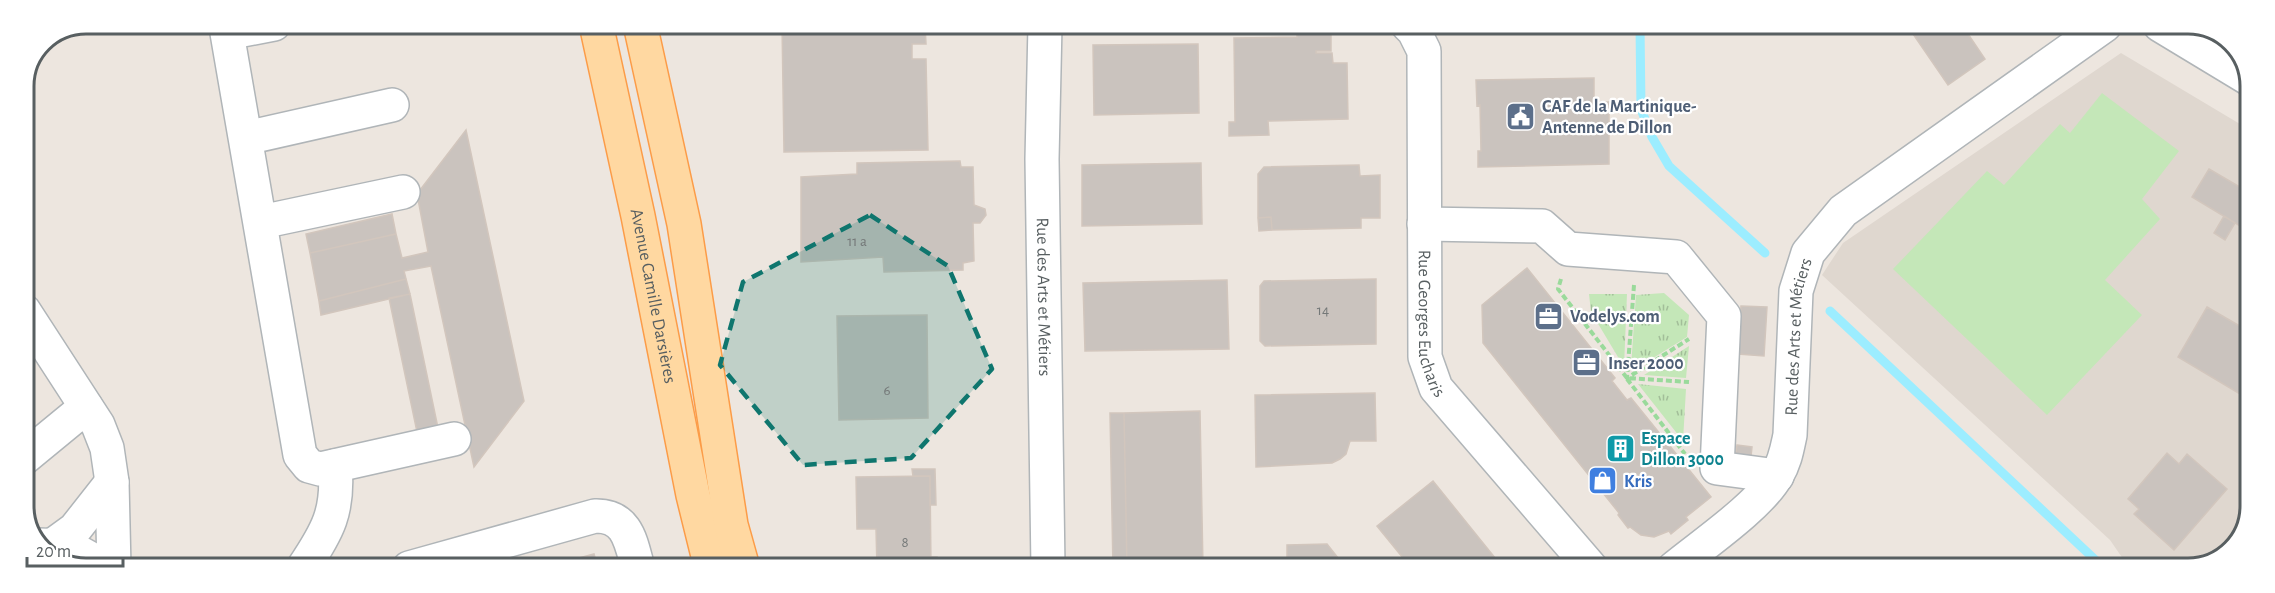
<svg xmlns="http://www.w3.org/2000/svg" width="2275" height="593" font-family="'Alegreya Sans',sans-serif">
<defs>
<pattern id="grass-tufts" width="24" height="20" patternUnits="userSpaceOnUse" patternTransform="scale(1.5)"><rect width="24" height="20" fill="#c4e7b8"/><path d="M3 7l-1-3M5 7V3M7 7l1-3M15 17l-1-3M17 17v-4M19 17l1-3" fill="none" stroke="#a2be99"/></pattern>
</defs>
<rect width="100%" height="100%" fill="#ede6df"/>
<path fill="#dfd7cf" d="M2121,53L2250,130V519L2227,556L2188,569H2130L2110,540L1822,275L1843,243Z"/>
<path fill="url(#grass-tufts)" d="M1664,293L1689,315L1687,337L1637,368L1631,367L1636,295Z
M1589,294H1627L1624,367L1591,312Z
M1689,346L1686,378L1644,375Z
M1638,384L1686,389L1683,441Z"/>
<path fill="#c4e7b8" d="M2102,93L2179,151L2142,199L2160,219L2105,280L2142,315L2047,415L1893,269L1987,171L2004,185L2060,124L2070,133Z"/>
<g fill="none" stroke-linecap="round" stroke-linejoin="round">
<path stroke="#9cedff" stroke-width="9" d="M1640,25L1641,109L1652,137L1669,166L1765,253
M1830,311L2105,569"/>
</g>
<path fill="#cac3be" stroke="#d2c6bd" stroke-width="1.5" d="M782,24L925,25L926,44H912V59H926L928,150L784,152Z
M1926,25H1962L1985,59L1948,85L1913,34Z
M1331,33V51H1316V53H1332L1333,63H1347L1348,119L1268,121L1269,135L1229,136V122H1235L1234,38L1297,37V34Z
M1198,44L1199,113L1094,115L1093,45Z
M1594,78V102H1609V164L1478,167V151H1481L1480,105L1477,106L1476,80Z
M466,130L524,401L474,467L431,266L404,271L406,279L319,301L310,253L396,234L402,258L428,252L417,194Z
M960,161L961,167H973L974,205L985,209L986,215L980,223H973L974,261L963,263V270L884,272L883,257L801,262V177L857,174V163Z
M1201,163L1202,224L1082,226V165Z
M1359,165L1360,176L1380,175V218H1361V228L1272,230L1271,217L1258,218V174L1264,167Z
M2209,169L2250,193V232L2192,197Z
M392,214L396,234L310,253L306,234Z
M2224,216L2235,223L2225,240L2214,233Z
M1271,217L1272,230L1259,231L1258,218Z
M1527,268L1615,378L1612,381L1627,400L1631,398L1711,497L1686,517L1688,520L1671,534L1669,531L1654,537L1641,535L1630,527L1628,528L1618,515L1619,513L1483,343L1482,305Z
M406,279L410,294L321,315L319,301Z
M1376,279V344L1265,346L1260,341V286L1264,281Z
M1227,280L1229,349L1085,351L1083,283Z
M410,294L438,428L417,432L389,298Z
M1741,306L1767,307L1764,356L1738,354Z
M2207,307L2250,332V400L2178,357Z
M927,315L928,418L839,420L837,316Z
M1375,393L1376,441H1350L1346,454L1340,459L1332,463L1256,467L1255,395Z
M1200,411L1203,568H1127L1124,413Z
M1110,413H1124L1127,568H1113Z
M1737,445L1752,447L1750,466L1734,464Z
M2167,453L2179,464L2187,454L2227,489L2174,550L2134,514L2139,509L2128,499Z
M912,469H935L936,505H930V476H913Z
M930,476L931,568H877L876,529H857L856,477Z
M1433,481L1504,569H1412L1377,526Z
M1327,544L1346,568H1287V545Z
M594,554L598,568H542Z
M931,557H937V568H931Z
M228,562L229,568H199V567Z"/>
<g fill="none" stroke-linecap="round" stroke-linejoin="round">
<defs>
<g id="minor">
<path d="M274,24L227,33L300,455L309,466L320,469L454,439"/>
<path id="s1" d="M1045,25L1042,159L1048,568"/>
<path id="s2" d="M1408,25L1414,31L1424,51L1425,357L1436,388L1592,569"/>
<path d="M2160,25L2251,80"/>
<path d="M246,138L392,105"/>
<path d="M261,222L403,192"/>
<path d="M1424,224L1542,226L1568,249L1676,257L1724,316L1717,468L1777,476"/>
<path d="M24,311L98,425L107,448L112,482L114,568"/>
<path d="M24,458L86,407"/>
<path d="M39,545C61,545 86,551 101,568"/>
<path d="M53,545L75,529L112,482"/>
<path d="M303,568C328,531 339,511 335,466"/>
<path d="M409,568L595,516C628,515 631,543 638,568"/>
<path id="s3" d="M1673,569C1702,545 1760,506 1777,475C1785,462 1787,449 1790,435L1796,291L1808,253L1843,211L2105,25"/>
</g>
<g id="major">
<path id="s4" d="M596,24L638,216L693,495L711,568"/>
<path d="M640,24L684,224L731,525L743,568"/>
</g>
</defs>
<use href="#minor" stroke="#b0b5b8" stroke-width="36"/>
<use href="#major" stroke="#fc9c48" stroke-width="36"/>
<path stroke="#9ada9b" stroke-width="4" stroke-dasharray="6 3" stroke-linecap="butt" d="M1561,279L1558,289L1627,378L1689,382
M1634,285L1627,378L1689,339
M1627,379L1685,454"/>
<use href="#minor" stroke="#fff" stroke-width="33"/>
<use href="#major" stroke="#ffd8a1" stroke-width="33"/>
</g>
<path fill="#0f766e" fill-opacity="0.2" stroke="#0f766e" stroke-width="4.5" stroke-dasharray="12 8" stroke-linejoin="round" d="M870,215L948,266L992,369L911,458L803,465L720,365L743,282Z"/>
<defs>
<symbol id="civic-square" viewBox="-11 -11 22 22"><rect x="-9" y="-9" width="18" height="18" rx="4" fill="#5c6f8a" stroke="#fff"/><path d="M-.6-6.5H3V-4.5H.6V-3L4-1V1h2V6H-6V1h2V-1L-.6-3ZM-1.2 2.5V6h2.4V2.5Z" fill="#fff"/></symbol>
<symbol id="office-square" viewBox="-11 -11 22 22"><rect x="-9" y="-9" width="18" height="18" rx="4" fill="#5c6f8a" stroke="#fff"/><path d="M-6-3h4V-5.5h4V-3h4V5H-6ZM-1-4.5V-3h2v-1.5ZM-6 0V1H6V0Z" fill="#fff"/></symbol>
<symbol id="building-square" viewBox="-11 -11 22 22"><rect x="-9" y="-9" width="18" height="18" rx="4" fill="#0f9aa8" stroke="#fff"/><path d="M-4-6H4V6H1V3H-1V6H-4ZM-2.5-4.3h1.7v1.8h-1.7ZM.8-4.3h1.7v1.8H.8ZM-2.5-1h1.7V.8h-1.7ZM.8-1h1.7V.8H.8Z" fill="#fff"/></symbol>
<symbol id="shop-square" viewBox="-11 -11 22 22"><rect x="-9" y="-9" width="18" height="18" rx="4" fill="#3f7fe0" stroke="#fff"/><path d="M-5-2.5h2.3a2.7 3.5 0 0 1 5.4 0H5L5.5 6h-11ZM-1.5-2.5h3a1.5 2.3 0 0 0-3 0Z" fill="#fff"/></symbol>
</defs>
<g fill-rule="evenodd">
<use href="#civic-square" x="1504" y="100" width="33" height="33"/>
<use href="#office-square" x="1532" y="300" width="33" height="33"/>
<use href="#office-square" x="1570" y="346" width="33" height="33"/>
<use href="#building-square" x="1604" y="432" width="33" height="33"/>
<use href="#shop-square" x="1586" y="464" width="33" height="33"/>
</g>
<g text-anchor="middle" stroke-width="4.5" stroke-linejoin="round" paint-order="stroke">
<g font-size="15" fill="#747878">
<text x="857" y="246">11 a</text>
<text x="1323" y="315">14</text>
<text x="887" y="395">6</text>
<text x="905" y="547">8</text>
</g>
<g font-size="18" font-weight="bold" fill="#4e5e75" stroke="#fff" text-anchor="start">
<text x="1542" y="112">CAF de la Martinique-<tspan x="1542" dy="21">Antenne de Dillon</tspan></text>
<text x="1570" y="322">Vodelys.com</text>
<text x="1608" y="369">Inser 2000</text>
</g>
<g font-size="18" fill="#585f61" stroke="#fff">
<text dy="6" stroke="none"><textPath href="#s4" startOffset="278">Avenue Camille Darsières</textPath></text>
<text dy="6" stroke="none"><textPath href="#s1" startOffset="272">Rue des Arts et Métiers</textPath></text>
<text dy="6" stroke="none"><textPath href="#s2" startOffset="304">Rue Georges Eucharis</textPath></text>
<text dy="6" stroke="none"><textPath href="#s3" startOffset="282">Rue des Arts et Métiers</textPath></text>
</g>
<g font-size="18" font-weight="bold" fill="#0d838f" stroke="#fff" text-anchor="start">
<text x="1641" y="444">Espace<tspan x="1641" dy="21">Dillon 3000</tspan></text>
</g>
<g font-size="18" font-weight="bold" fill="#366cbe" stroke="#fff" text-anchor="start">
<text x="1624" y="487">Kris</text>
</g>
</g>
<path d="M0 0H2275V593H0ZM86 34H2188A52 52 0 0 1 2240 86V506A52 52 0 0 1 2188 558H86A52 52 0 0 1 34 506V86A52 52 0 0 1 86 34Z" fill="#fff" fill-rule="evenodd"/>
<path fill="none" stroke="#585f61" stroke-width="3" d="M86 34H2188A52 52 0 0 1 2240 86V506A52 52 0 0 1 2188 558H86A52 52 0 0 1 34 506V86A52 52 0 0 1 86 34Z"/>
<path d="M27 557v9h96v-9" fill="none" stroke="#585f61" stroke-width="3"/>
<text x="36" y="557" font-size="18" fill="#585f61" stroke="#ffffff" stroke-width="4.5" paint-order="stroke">20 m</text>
</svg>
